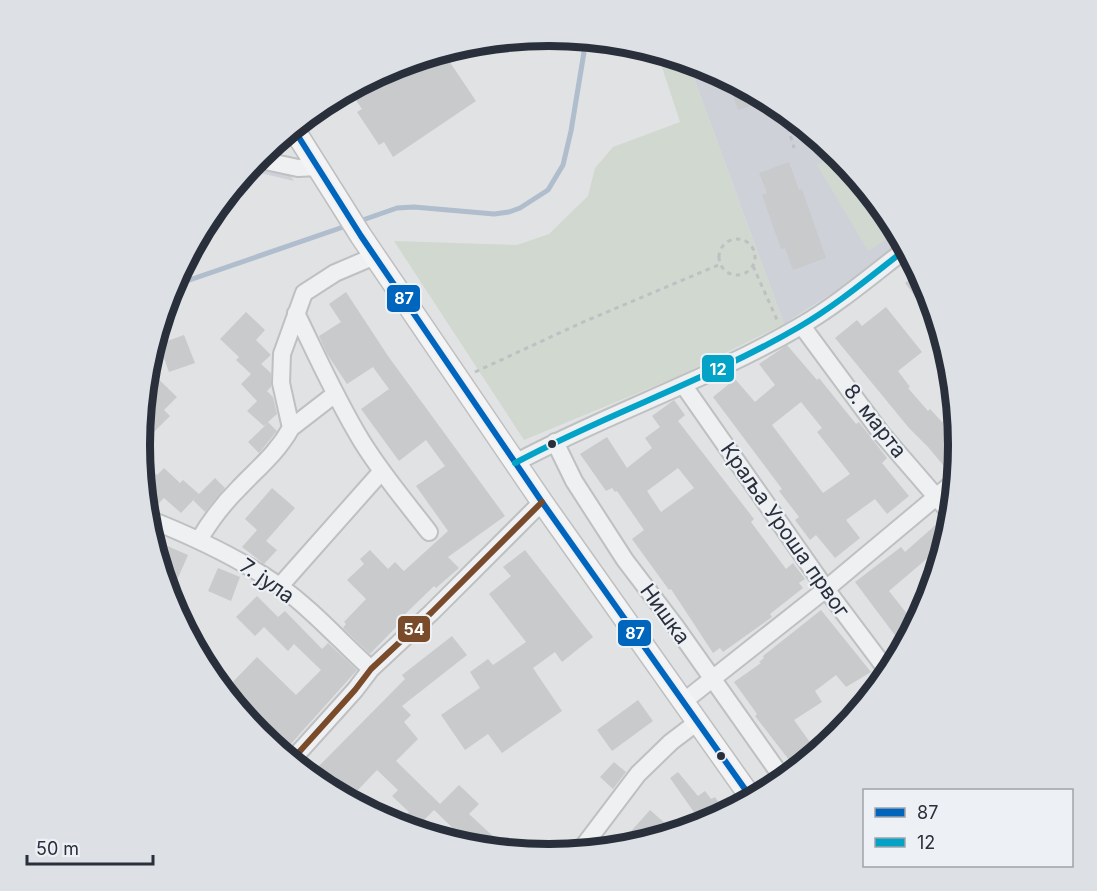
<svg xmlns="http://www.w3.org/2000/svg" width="1097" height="891" font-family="Inter,sans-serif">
<rect width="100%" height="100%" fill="#e0e2e4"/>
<path fill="#ced1d7" d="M688,62L706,67L776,105L838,156L889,218L902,242L856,278L784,324Z
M271,146L294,181L248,170L259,156Z"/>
<path fill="#d0d8d0" d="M674,58L688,62L784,324L679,376L524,440L394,241L517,245L549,234L588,196L595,168L613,147L680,122L661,64Z
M835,154L889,218L897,233L868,251L817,165Z"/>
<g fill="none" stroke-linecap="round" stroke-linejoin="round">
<path stroke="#b0bdcd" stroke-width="5" d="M357,222L397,208L414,207L494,214L509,212L520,208L548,190L563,165L571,131L586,40
M172,286L349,225"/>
</g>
<path fill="#c8cacc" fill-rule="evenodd" d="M443,52L476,101L393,157L384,142L379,145L357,112L362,109L351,93L392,67Z
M727,79L748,90L753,105L738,110Z
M789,162L799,190L802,189L826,258L793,270L785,248L781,249L762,195L767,193L759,173Z
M918,273L927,289L937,324H936L905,283Z
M346,292L388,356L505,516L448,557L459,568L436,588L434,586L398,621L400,623L370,654L343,628L346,624L344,622L366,599L347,580L364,564L360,559L370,550L388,569L395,562L404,571L448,531L416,486L445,466L426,440L399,461L361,409L389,389L373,367L347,384L327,354L319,336L341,322L329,304Z
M886,307L922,352L898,371L910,387L908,388L928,411L930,409L942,422L955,412L958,446L956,464L948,471L928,447L909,428L835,338L857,320L862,326Z
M246,312L265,330L256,340L271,355L261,364L271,373V387L267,391L273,397L277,414L268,422L277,431L259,453L248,442L268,423L264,426L247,411L257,401L241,384L251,374L236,360L239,357L220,339Z
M184,335L195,363L169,372L159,344Z
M787,345L817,380L819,378L856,424L859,422L887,458L882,463L909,496L887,514L875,499L846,520L860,538L835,558L816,535L810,540L795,520L799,517L779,491L782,489L713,397L735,379L755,402L775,385L759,364ZM801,402L822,428L817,432L850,474L823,493L772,425Z
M147,368L177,397L164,410L170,416L154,432L142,420Z
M674,400L685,415L678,421L754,519L751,522L786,569L793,563L805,579L799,583L803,588L770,614L772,617L723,652L720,648L713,653L671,589L669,590L632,539L644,530L617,491L615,492L612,488L606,491L580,454L607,437L627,468L652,448L645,438L660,427L652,416ZM678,468L694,488L661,512L647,491Z
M140,460L157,475L164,468L180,483L183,480L199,494L181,513L164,498L158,504L143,491Z
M215,478L225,488L205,512L193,500Z
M272,488L295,508L266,541L277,550L264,564L242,547L257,530L245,519Z
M940,521L948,531L943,550L932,559L930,556L889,591L915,624L903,646L855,582L901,547L905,552Z
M151,539L188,555L177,580L162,574Z
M525,550L593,637L562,662L555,652L533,668L562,711L502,753L488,734L465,750L441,715L480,688L470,672L488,659L493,665L526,642L489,594L511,576L503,567Z
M218,568L240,577L231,601L208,591Z
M257,596L278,617L285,611L322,649L328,643L357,670L290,745L275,730L270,736L224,691L257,657L296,695L321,670L294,644L288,651L264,627L255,636L236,617Z
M821,610L871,672L846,687L836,675L815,691L822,702L794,720L817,752L796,769L755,716L757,714L734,682L761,663L759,662L764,658L763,656Z
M452,636L467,655L402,706L411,715L404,722L418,739L396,761L440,804L414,830L396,825L409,812L392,796L398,790L377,770L355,793L348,786L339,796L320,785L328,777L318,767L405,679L402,675Z
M638,700L653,721L612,751L597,730Z
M614,762L626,772L613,789L600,777Z
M678,772L698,796L705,791L711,799L715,797L725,813L705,824L683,831L696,815L670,778Z
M459,785L479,804L469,814L509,851L468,847L446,840L455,830L434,810Z
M650,810L676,833L628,847L616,848Z"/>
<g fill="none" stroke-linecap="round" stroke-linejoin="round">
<defs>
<path id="minor" d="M256,159L298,168L317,167
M296,313C317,356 336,399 361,440C381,473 406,502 429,532
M802,326L881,433L951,514
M684,386L826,589L889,673
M291,428L335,394
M555,442L574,481L625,560L676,627L784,780
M515,463C608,413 708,380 799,327C837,305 871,276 906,249
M146,518C192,536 237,557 278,585C312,609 340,641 371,669
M199,540C210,521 223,504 239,488C258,468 277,453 291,428L281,383L282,354L304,293L335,273L375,256
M280,586L382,471
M683,702L826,589L954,482
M291,761L355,690L371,669L432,612L542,502
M579,852L638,774L671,742L696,723"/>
<path id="major" d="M293,128L361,236L542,502L752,799"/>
</defs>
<use href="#minor" stroke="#bec0c2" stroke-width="20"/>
<use href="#major" stroke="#bdbfc1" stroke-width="24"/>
<path stroke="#bec0c4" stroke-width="3" stroke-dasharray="4.5 4.5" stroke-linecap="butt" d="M783,110L794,148
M719 257a18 18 0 1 1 36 0a18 18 0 1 1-36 0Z
M753,266L778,322
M475,372L581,323L721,264"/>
<use href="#minor" stroke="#eff0f1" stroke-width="16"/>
<use href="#major" stroke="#f4f4f5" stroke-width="21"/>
<defs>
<path id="bus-1" d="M293,128L361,236L542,502L752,799"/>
<path id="bus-2" d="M515,463C608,413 708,380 799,327C837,305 871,276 906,249"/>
<path id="bus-3" d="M291,761L355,690L371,669L432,612L542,502"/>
</defs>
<use href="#bus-1" stroke="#edf0f4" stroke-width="10"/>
<use href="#bus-2" stroke="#edf0f4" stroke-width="10"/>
<use href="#bus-3" stroke="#edf0f4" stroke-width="10"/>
<use href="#bus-1" stroke="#0065bd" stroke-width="6"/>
<use href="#bus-2" stroke="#02a3c7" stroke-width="6"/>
<use href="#bus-3" stroke="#7a4b2a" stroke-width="6"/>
</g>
<g fill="#292f3b" stroke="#edf0f4" stroke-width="2">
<circle cx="552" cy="444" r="5"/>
<circle cx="721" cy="756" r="5"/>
</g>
<g text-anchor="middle" stroke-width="4.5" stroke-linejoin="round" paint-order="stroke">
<g font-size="21" fill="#292f3b" stroke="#edf0f4">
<text transform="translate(875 421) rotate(52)" y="7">8. марта</text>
<text transform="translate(785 530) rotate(55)" y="7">Краља Уроша првог</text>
<text transform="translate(267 581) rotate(35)" y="7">7. јула</text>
<text transform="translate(665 614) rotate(54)" y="7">Нишка</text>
</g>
</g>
<path d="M0 0H1097V891H0ZM150 445a399 399 0 1 1 798 0a399 399 0 1 1-798 0Z" fill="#dde1e5" fill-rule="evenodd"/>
<path fill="none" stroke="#292f3b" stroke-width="8" d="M150 445a399 399 0 1 1 798 0a399 399 0 1 1-798 0Z"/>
<g stroke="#edf0f4" stroke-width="2">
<rect x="386" y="284" width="35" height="29" rx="6" fill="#0065bd"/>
<rect x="701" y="354" width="34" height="29" rx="6" fill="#02a3c7"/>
<rect x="397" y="615" width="34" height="28" rx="6" fill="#7a4b2a"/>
<rect x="617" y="619" width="35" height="28" rx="6" fill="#0065bd"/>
</g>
<g font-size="16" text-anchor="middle" font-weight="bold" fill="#fff">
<text x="404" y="304">87</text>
<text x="718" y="375">12</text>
<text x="414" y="635">54</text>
<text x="635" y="639">87</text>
</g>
<rect x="863" y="789" width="210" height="78" fill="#edf0f4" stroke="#9fa3aa" stroke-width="1.5"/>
<rect x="875" y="808" width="30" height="9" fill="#0065bd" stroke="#9fa3aa" stroke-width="1.5"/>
<text x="917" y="819" font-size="18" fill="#292f3b">87</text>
<rect x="875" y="838" width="30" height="9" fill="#02a3c7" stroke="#9fa3aa" stroke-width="1.5"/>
<text x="917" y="849" font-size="18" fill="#292f3b">12</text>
<path d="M27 855v9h126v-9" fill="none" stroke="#292f3b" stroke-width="3"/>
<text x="36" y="855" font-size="18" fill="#292f3b" stroke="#edf0f4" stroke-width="4.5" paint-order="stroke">50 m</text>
</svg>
